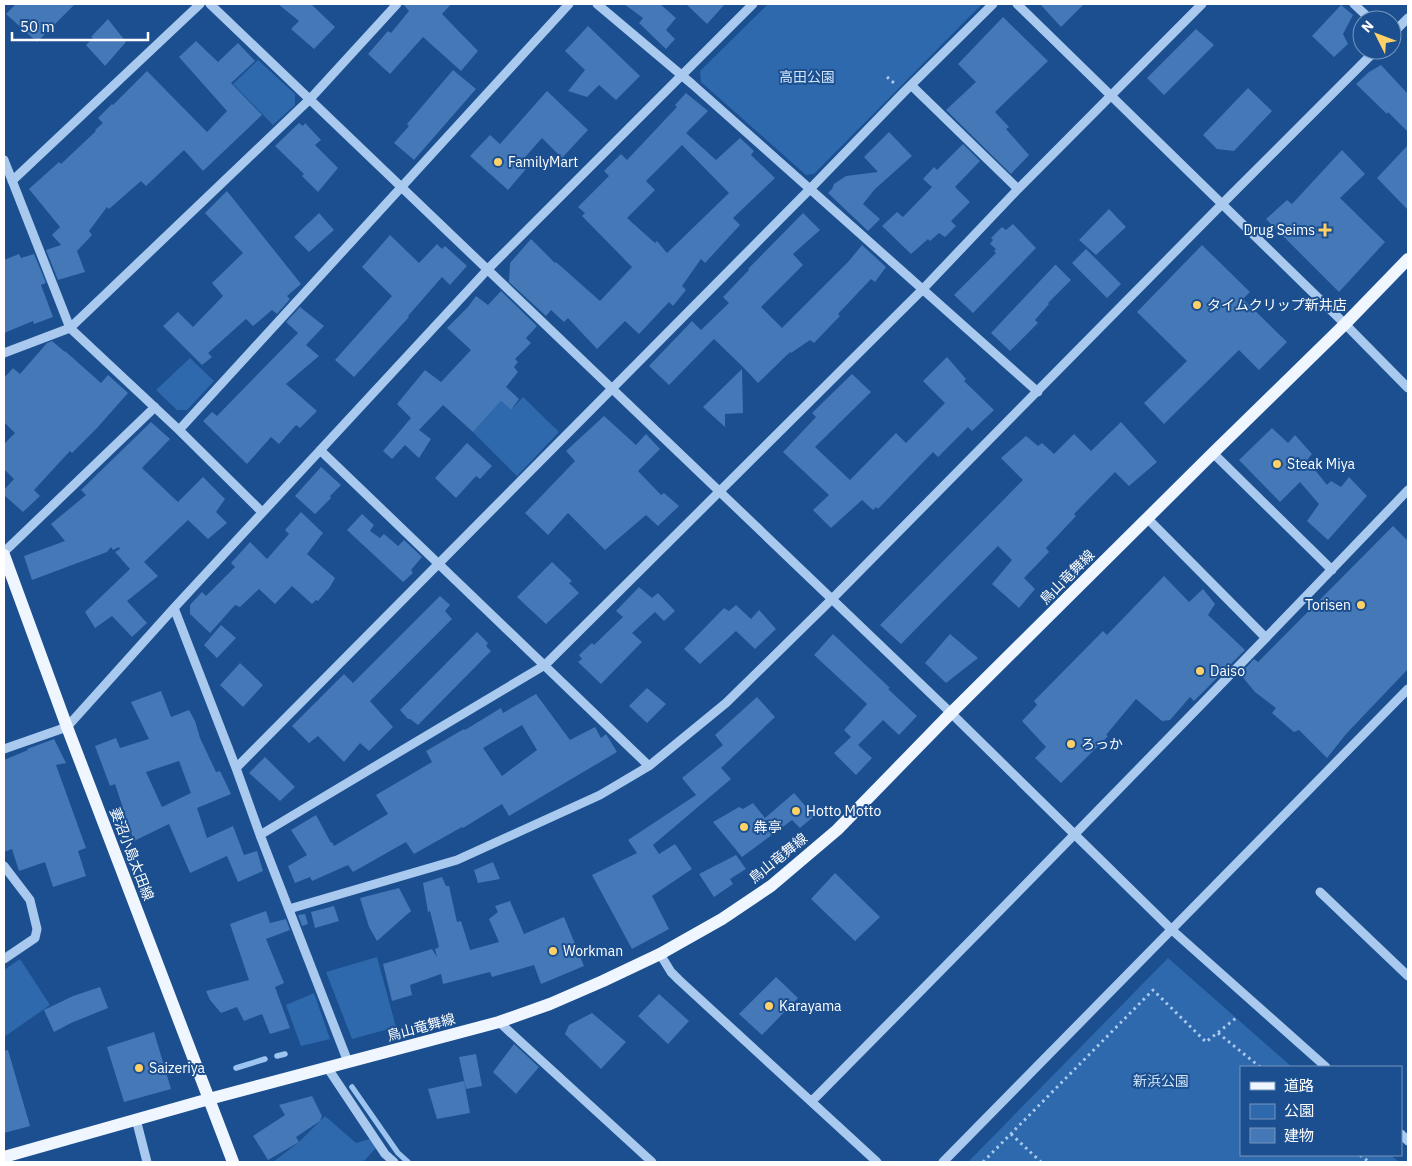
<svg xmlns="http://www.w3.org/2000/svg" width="1412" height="1166" font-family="'IBM Plex Sans','Noto Sans JP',sans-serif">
<rect width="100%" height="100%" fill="#1b4f8f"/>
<path fill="#2e69ad" d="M768,4H982L814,174L806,175L701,82L700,71Z
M258,60L295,94V105L273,125L233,84Z
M190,358L214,381L187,410H177L156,390Z
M523,397L559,432L517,476L473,432L501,401L511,410Z
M377,957L396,1027L352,1039L326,972Z
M1168,958L1292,1067H1241V1155H1391L1399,1162H968Z
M20,959L50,1005L4,1037V970Z
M314,993L330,1039L301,1046L286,1005Z
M325,1116L356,1143L370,1139L376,1148L363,1162H273L299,1142Z"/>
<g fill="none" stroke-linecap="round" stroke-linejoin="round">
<path stroke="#9cc4f0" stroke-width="5.5" d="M277,1056L285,1054
M236,1068L265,1059
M352,1087L398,1153L408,1162"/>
</g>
<path fill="#4478b7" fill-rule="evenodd" d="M16,4H75L37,42L6,14Z
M278,4H311L335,27L314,49L291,29L299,21Z
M403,4H451L442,14L478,51L461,71L423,37L390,74L368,54L388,31L391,33L409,11Z
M624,4H660L676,18L666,30L675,39L666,49L639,23L643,18Z
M686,4H725L707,24Z
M1040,4H1084L1061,27Z
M1341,5L1353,15L1343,34L1348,44L1334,57L1312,36Z
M1003,17L1048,61L995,112L1009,127L1006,129L1029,155L1011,174L946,110L976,82L958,64Z
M108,19L126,42L105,66L86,45L93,38L91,37Z
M588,26L640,76L616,100L599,85L587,97L568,91L585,70L565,51Z
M1196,29L1214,45L1164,95L1147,78Z
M196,41L218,62L238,43L255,61L231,83L262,115L203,171L184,150L146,186L141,181L109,209L107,207L89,231L92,235L77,251L85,272L58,280L46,250L61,245L52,235L60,227L29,189L59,162L61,164L96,131L95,130L103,123L98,118L112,104L113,105L147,71L207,132L227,111L179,57Z
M1381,65L1408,94V132L1388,112L1387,114L1356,84L1369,72Z
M453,70L476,89L414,160L394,143L409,126L407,124Z
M1248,88L1272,111L1234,151L1217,149L1203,135Z
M547,91L588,130L562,158L542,138L520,163L526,169L508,190L470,156L490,135L500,144Z
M686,93L708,111L686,133L716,160L740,138L754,151L751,155L775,178L733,218L740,225L705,263L701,259L682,286L686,290L673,306L669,302L639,334L625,321L597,349L568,318L564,322L551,310L546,316L509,282L510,263L531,239L555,263L556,262L600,301L632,267L582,216L585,213L578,207L609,176L604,171L621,154L627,160L677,107L675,105ZM682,145L729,193L667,253L657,241L655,243L627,218L655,190L646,181Z
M299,123L303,126L305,123L321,140L315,145L338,168L318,192L302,176L304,174L275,146Z
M889,132L912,156L875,189L863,204L880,219L868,231L828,193L832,189L834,184L846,176L878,172L864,157Z
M963,144L980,161L955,187L970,202L951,221L956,226L945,237L939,233L930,241L928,239L911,254L882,226L897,212L903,217L932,187L923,179L934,167L937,170Z
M1408,145V210L1377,178Z
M1342,150L1365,174L1340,198L1385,242L1339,292L1266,219L1287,200L1292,204Z
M227,191L301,284L287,296L290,299L277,314L272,310L253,326L246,319L208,353L212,357L202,365L163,326L178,312L193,327L223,296L212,283L243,253L205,213Z
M1109,209L1126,227L1096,255L1079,240Z
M319,213L334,230L309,252L294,237Z
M803,213L820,230L793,254L803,265L761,307L782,328L849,261L862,245L886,267L875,282L871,279L838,314L840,316L814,343L810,340L791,353L790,352L758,383L743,367L714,339L669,385L649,366L692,321L701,330L729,303L723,297L749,270L748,269Z
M1013,224L1036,248L973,313L954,295L996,253L994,251L996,249L990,244L993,240L991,238L1002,227L1006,230Z
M390,235L419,263L437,244L442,249L445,246L467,266L450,285L442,277L408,316L409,317L354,377L335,360L392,296L362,267Z
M1202,245L1250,292L1243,299L1287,342L1259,370L1239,350L1164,424L1144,403L1187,361L1137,312Z
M1086,249L1121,284L1107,298L1072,263Z
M19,254L21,258L34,254L46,283L41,285L53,317L34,324L33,321L4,333V260Z
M1055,265H1056L1071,280L1048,303L1049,304L1035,320L1038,323L1010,351L991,333Z
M501,291L537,326L526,338L531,343L515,359L518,362L514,367L518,372L506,387L519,399L511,410L501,401L473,432L443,405L419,430L431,439L419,458L405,445L392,459L383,451L411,418L397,404L425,370L441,382L471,350L447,328L468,307L476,296L488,305Z
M300,307L324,326L306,345L319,356L286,384L317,411L300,428L296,425L279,444L271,437L247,464L203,421L212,412L217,416L298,333L286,322Z
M52,341L65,352V351L101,383L108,375L128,393L97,428L72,453L70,451L34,490L40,496L23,512L4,495V490L14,479L4,469V444L15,433L4,422V378L13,368L20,374L47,343Z
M947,357L966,379L964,381L994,410L972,431L968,427L938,457L933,452L878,509L876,507L873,510L862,500L831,528L813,510L829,495L783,452L816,417L812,413L852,374L871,392L815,447L850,480L896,433L906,443L945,403L923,381Z
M742,369L743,413L725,414V427L703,407Z
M604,416L636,445L646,434L660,449L638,471L661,495L664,493L679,506L658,526L646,515L605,550L568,513L548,535L525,513L575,461L566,451Z
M151,422L170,439L142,468L178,502L203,477L225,499L216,512L227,523L208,539L188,520L144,562L158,576L127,601L147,623L132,637L112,616L95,628L85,612L130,569L115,552L120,549L119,547L113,550L111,547L107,552L32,580L24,556L65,541L51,524L86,495L81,490Z
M1121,422L1157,462L1129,486L1115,472L1074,514L1076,516L1046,548L1049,552L1024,578L1035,589L1019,608L992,584L1012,560L998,546L901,644L880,625L1023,480L1001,458L1026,436L1038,446L1042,443L1054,454L1074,434L1091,451Z
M1272,428L1288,443L1295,435L1312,454L1307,460L1327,485L1331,481L1341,487L1349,477L1367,496L1328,540L1307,521L1319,504L1300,482L1280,502L1239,460Z
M467,443L492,466L480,479L476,476L456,498L435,478Z
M321,467L341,485L330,496L331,498L315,514L295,496Z
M301,512L323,533L307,554L335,578L330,587L318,601L316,600L312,604L292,586L275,604L259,589L240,607L235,605L210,633L190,614V605L202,592L206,596L235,567L231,563L250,542L267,559L289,534L285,530Z
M362,514L374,525L370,531L380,538L384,534L398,546L404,540L422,557L411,570L413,573L403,582L347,530Z
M1393,526L1408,541V669L1346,734L1327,758L1299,730L1294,732L1272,713L1276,708L1255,692L1240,674L1254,659L1258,662Z
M552,562L572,581L569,583L579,593L546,624L517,597Z
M1164,576L1189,602L1203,589L1215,604L1208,615L1245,650L1194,701L1190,697L1170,720L1162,721L1136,699L1106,735L1108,736L1061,783L1035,758L1046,747L1022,721L1037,705L1034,701L1103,631L1107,635Z
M639,587L652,598L658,593L675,611L664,621L655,612L632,633L642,642L601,684L578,662L582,659L579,655L592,643L594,645L623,617L616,611Z
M440,596L450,605L445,611L452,619L370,701L393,727L369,751L360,743L344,762L318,736L309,743L292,726L344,674L353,683Z
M736,605L751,619L759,610L776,629L755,649L736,631L700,664L684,649L724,608L729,611Z
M221,625L236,638L217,658L204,645Z
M477,632L488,643L486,646L491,651L418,725L410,719H408L400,710Z
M833,634L890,688L888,689L917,716L899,735L883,720L858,745L872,758L856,775L834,753L851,737L854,740L844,730L867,704L814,655Z
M950,634L978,658L946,683L925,663Z
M240,663L263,685L243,707L220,685Z
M647,688L666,704L647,723L629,706Z
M161,691L171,717L189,710L195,721L200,738L216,772L220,771L231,794L197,808L207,838L233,826L244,855L257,851L263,871L238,882L227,856L190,873L169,824L134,841L115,784L110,786L95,746L116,738L120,748L149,739L131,702ZM179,761L191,793L162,807L146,772Z
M536,694L570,740L595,727L601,738L606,734L617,752L509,816L502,804L463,828L462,827L414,854L406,842L353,872L348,865L312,881L310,877L295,883L288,866L307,855L291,830L316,815L331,843L332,842L334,846L388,814L376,795L432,762L426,751L464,729L465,730L501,708L503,713ZM522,725L537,750L502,776L483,748Z
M757,697L775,717L721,768L731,779L653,845L659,854L675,844L692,869L652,896L669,929L632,949L592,875L637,853L628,840L696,795L682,778L723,745L715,735Z
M54,739L66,763L56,765L86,848L78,851L86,876L53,887L45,862L19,871L12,849L4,852V760L28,750L27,749Z
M265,757L295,787L280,801L249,773Z
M794,793L814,816L800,828L792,820L742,857L713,822L739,807L743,809L753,803L765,818Z
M736,855L746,869L730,879L733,884L714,897L699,874Z
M493,862L500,879L478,883L474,870Z
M835,873L880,917L855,941L811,899Z
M442,877L446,886H449L457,922L461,921L470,950L499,942L489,919L498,912L495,906L510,901L524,934L564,917L584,966L541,984L534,965L492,977L490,972L443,984L441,974L410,985L412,995L392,1001L383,964L432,949L437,957L435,949L439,947L430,911L428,912L423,883Z
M399,888L411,911L377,941L369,927L360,898Z
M334,906L339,921L315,928L311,912Z
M266,911L270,923L286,919L290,930L266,939L284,983L275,987L290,1028L270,1034L262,1014L244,1021L237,1007L221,1013L210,1000L206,991L249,980L230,924Z
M305,914L308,924L302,926L298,915Z
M776,977L798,998L762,1035L739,1014Z
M100,987L108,1008L71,1023L54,1032L44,1010L73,996Z
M659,994L689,1021L668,1044L638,1016Z
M592,1013L626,1042L601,1069L565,1034L569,1025Z
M154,1032L171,1089L124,1102L107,1047Z
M514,1044L539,1067L516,1094L493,1072Z
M8,1050L30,1126L4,1133V1051Z
M476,1054L482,1086L466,1089L459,1057Z
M464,1081L470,1113L437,1119L428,1089Z
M312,1096L322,1116L320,1121L296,1137L299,1142L268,1160L253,1136L285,1115L279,1105Z"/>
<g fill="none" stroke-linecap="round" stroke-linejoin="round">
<path stroke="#a9c9ee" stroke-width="3" stroke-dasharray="2.5 4" stroke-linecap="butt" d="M887,77L894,83
M1218,1033L1260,1067
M1011,1134L1041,1162
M1360,1155L1369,1162
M983,1162L1153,990L1206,1042L1236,1018"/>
<path stroke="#a9c9ee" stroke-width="9" d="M210,4L951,713L1172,930L1326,1067
M597,4L692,84L1038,392
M1017,4L1345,324L1408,388
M1354,4L1371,20
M1392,34L1408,18
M911,85L1018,189
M4,160L70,328L179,430L262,512
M12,181L200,4
M4,353L70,328L310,99L397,4
M179,430L569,4
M320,450L649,766
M1213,453L1332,570
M1147,518L1266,638
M4,552L155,407
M174,608L236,768L260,835L348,1062
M4,749L67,727L174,608L488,269L753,4
M236,768L809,190L904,92L993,4
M260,835L545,665L922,290L1018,189L1202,4
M4,866L30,900L37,929L35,938L4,959
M1320,892L1408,976
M289,909L457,860L600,795L649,766L726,703L832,599L1231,195L1376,50
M660,954L671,972L679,980L877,1162
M499,1022L652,1162
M327,1067L385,1154L394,1162
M812,1101C1012,899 1211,696 1408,490
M136,1119L147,1162
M1401,1134L1408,1141
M943,1162L1408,689"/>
<path stroke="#f0f6ff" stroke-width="12" d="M4,555L67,727L233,1162
M4,1157L209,1099L499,1022L550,1004L603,981L660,954L722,919L771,886L837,830L951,713L1213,453L1345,324L1408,259"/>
</g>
<g fill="#ffd166" stroke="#1b4f8f" stroke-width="2">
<circle cx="498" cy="162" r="5"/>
<path d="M1322.5 222.5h5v5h5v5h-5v5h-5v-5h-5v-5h5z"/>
<circle cx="1197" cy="305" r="5"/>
<circle cx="1277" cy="464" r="5"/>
<circle cx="1361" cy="605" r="5"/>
<circle cx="1200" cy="671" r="5"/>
<circle cx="1071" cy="744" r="5"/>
<circle cx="796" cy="811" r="5"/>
<circle cx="744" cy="827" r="5"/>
<circle cx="553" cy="951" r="5"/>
<circle cx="769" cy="1006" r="5"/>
<circle cx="139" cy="1068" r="5"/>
</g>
<g text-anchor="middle" stroke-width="4" stroke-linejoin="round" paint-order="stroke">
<g font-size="14" fill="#cfe3fa" stroke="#1b4f8f">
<text x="807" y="82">高田公園</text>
<text x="1161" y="1086">新浜公園</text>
</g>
<g font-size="14" fill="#fff" stroke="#1b4f8f" text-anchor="start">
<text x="508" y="167">FamilyMart</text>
<text x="1315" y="235" text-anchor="end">Drug Seims</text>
<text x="1207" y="310">タイムクリップ新井店</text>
<text x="1287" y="469">Steak Miya</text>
<text x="1351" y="610" text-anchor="end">Torisen</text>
<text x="1210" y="676">Daiso</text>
<text x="1081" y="749">ろっか</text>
<text x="806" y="816">Hotto Motto</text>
<text x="754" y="832">犇亭</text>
<text x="563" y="956">Workman</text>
<text x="779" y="1011">Karayama</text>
<text x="149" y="1073">Saizeriya</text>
</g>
<g font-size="14" fill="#fff" stroke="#1b4f8f">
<text transform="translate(1067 577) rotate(-45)" y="5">鳥山竜舞線</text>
<text transform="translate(132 854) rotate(69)" y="5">妻沼小島太田線</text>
<text transform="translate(778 858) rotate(-39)" y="5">鳥山竜舞線</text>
<text transform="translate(421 1027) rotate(-15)" y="5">鳥山竜舞線</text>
</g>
</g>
<rect width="1412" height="1166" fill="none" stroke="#ffffff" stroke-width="10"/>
<rect x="1240" y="1066" width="162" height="90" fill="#1b4f8f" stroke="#7695bc"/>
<rect x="1250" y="1082" width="25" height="8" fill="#f0f6ff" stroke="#7695bc"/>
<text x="1284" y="1091" font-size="15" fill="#ffffff">道路</text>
<rect x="1250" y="1104" width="25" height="15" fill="#2e69ad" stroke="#7695bc"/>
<text x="1284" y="1116" font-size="15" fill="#ffffff">公園</text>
<rect x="1250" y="1128" width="25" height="15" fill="#4478b7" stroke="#7695bc"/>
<text x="1284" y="1141" font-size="15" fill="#ffffff">建物</text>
<g transform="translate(1377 35) rotate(312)"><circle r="24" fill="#1b4f8f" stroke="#7695bc"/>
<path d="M0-4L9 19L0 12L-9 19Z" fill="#ffd166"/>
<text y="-8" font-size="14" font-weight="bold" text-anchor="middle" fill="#ffffff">N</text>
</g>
<path d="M12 32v8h136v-8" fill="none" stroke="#ffffff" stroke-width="2.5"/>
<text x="20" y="32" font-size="15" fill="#ffffff" stroke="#1b4f8f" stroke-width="4" paint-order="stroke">50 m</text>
</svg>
